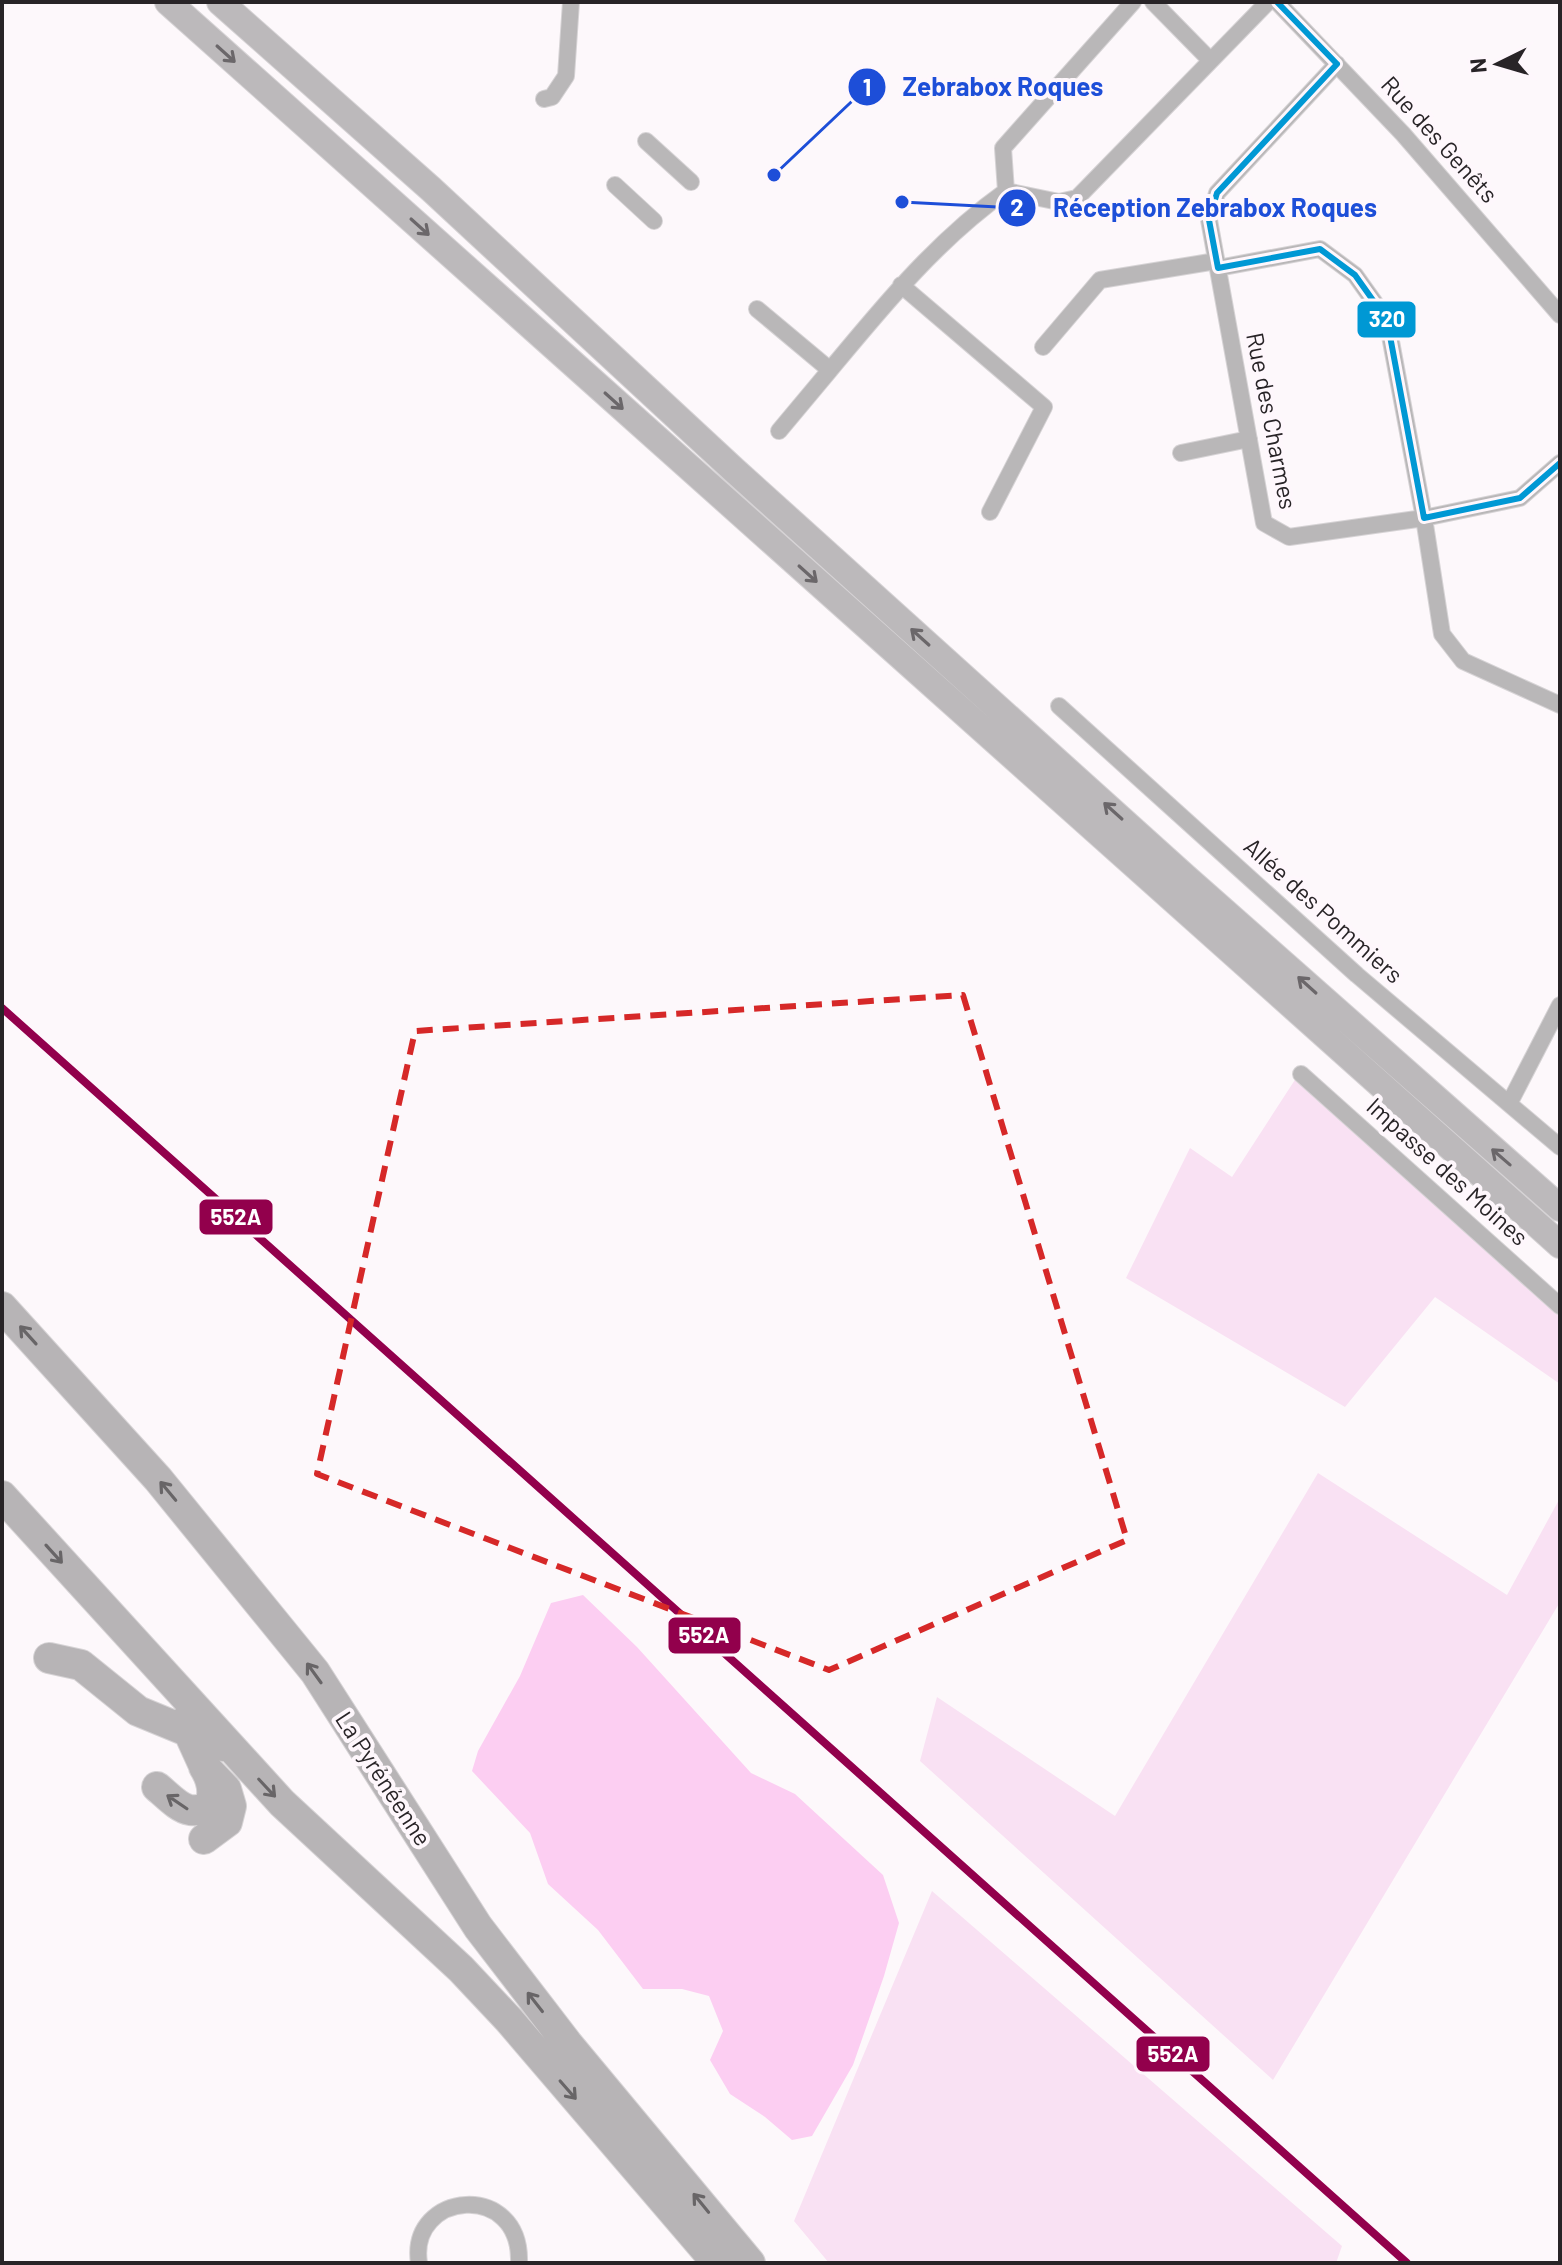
<svg xmlns="http://www.w3.org/2000/svg" width="1562" height="2265" font-family="Barlow,sans-serif">
<rect width="100%" height="100%" fill="#fdf8fb"/>
<path fill="#f9e1f3" d="M1302,1069L1560,1304V1384L1435,1297L1345,1407L1126,1278L1190,1148L1232,1177Z
M1318,1473L1507,1595L1560,1498V1602L1273,2080L920,1761L937,1697L1115,1816Z
M932,1891L1342,2246L1336,2263H829L794,2221Z"/>
<path fill="#fccef2" d="M583,1595L637,1647L751,1773L795,1794L883,1875L899,1923L884,1976L853,2065L812,2136L792,2140L765,2117L730,2094L710,2060L723,2031L709,1996L682,1989H643L598,1930L548,1884L530,1833L472,1771L478,1751L520,1676L551,1603Z"/>
<g fill="none" stroke-linecap="round" stroke-linejoin="round">
<defs>
<path id="minor" d="M1153,2L1210,60
M1277,2L1403,134L1560,315
M1337,64L1217,193L1209,220L1264,523L1289,537L1424,518L1520,498L1560,463
M544,99L552,97L566,76L571,2
M646,141L691,182
M615,185L654,221
M1006,191L1003,148L1133,2
M1218,268L1320,249L1355,275L1387,320L1424,518L1442,634L1463,661L1560,705
M901,285L1044,407L990,512
M757,309L830,370C884,305 937,240 1006,191L1059,202L1077,198L1268,2
M1043,347L1100,280L1216,261
M779,431L830,370
M1181,453L1249,439
M1059,706L1357,975L1560,1147
M1301,1074L1560,1306
M1510,1102L1560,1005
M419,2263C408,2191 522,2180 519,2263"/>
<path id="primary" d="M168,2L1560,1245
M220,2L431,189L734,470L1184,876L1560,1208"/>
<path id="motorway" d="M2,1307L158,1479L315,1672L478,1927L567,2043L750,2263
M2,1496L282,1803L461,1969L509,2020L717,2263
M49,1658L81,1665L138,1711L223,1746
M184,1722L204,1766L226,1789L231,1806L227,1822L204,1839
M157,1787C166,1794 178,1808 190,1810C220,1813 214,1783 204,1767"/>
</defs>
<use href="#minor" stroke="#d6d3d5" stroke-width="18"/>
<use href="#primary" stroke="#d6d3d5" stroke-width="28"/>
<use href="#motorway" stroke="#d6d3d5" stroke-width="32"/>
<use href="#minor" stroke="#b9b7b8" stroke-width="16"/>
<use href="#primary" stroke="#bcb9bb" stroke-width="26"/>
<use href="#motorway" stroke="#b7b4b6" stroke-width="30"/>
<defs>
<path id="bus-1" d="M1277,2L1337,64
M1218,268L1320,249L1355,275L1387,320L1424,518
M1218,268L1209,220L1217,193L1337,64
M1424,518L1520,498L1560,463"/>
</defs>
<use href="#bus-1" stroke="#fef7fc" stroke-width="12"/>
<use href="#bus-1" stroke="#0098d4" stroke-width="6"/>
<defs>
<path id="rail-1" d="M2,1008L1407,2263"/>
</defs>
<use href="#rail-1" stroke="#fef7fc" stroke-width="14"/>
<use href="#rail-1" stroke="#92004c" stroke-width="8"/>
</g>
<defs><path id="oneway-shaft" d="M-6 0H5M1.5-3L5.5 0L1.5 3" fill="none" stroke-width="1.6" stroke-linecap="round" stroke-linejoin="round" transform="scale(2)"/></defs>
<g stroke="#6b676a">
<use href="#oneway-shaft" transform="translate(226 54) rotate(42)"/>
<use href="#oneway-shaft" transform="translate(420 227) rotate(42)"/>
<use href="#oneway-shaft" transform="translate(614 401) rotate(42)"/>
<use href="#oneway-shaft" transform="translate(808 574) rotate(42)"/>
<use href="#oneway-shaft" transform="translate(920 637) rotate(-138)"/>
<use href="#oneway-shaft" transform="translate(1113 811) rotate(-138)"/>
<use href="#oneway-shaft" transform="translate(1307 985) rotate(-138)"/>
<use href="#oneway-shaft" transform="translate(1501 1157) rotate(-139)"/>
</g>
<g stroke="#686567">
<use href="#oneway-shaft" transform="translate(28 1335) rotate(-132)"/>
<use href="#oneway-shaft" transform="translate(168 1491) rotate(-130)"/>
<use href="#oneway-shaft" transform="translate(54 1554) rotate(48)"/>
<use href="#oneway-shaft" transform="translate(314 1673) rotate(-126)"/>
<use href="#oneway-shaft" transform="translate(267 1788) rotate(47)"/>
<use href="#oneway-shaft" transform="translate(177 1802) rotate(-146)"/>
<use href="#oneway-shaft" transform="translate(535 2002) rotate(-128)"/>
<use href="#oneway-shaft" transform="translate(568 2090) rotate(49)"/>
<use href="#oneway-shaft" transform="translate(701 2203) rotate(-129)"/>
</g>
<path fill="none" stroke="#d62828" stroke-width="6" stroke-dasharray="16 10" stroke-linejoin="round" d="M963,995L1127,1540L829,1670L317,1474L415,1031Z"/>
<g text-anchor="middle" stroke-width="8" stroke-linejoin="round" paint-order="stroke">
<g font-size="24" fill="#282427" stroke="#fef7fc">
<text transform="translate(1439 140) rotate(48)" y="8">Rue des Genêts</text>
<text transform="translate(1271 421) rotate(79)" y="8">Rue des Charmes</text>
<text transform="translate(1323 911) rotate(42)" y="8">Allée des Pommiers</text>
<text transform="translate(1447 1172) rotate(42)" y="8">Impasse des Moines</text>
<text transform="translate(383 1779) rotate(57)" y="8">La Pyrénéenne</text>
</g>
</g>
<path fill="none" stroke="#1d4ed8" stroke-width="3" d="M774 175L867 87M902 202L1017 208"/>
<g fill="#1d4ed8" stroke="#fef7fc" stroke-width="3">
<circle cx="774" cy="175" r="8"/>
<circle cx="902" cy="202" r="8"/>
<circle cx="867" cy="87" r="20"/>
<circle cx="1017" cy="208" r="20"/>
</g>
<g font-size="24" text-anchor="middle" font-weight="bold" fill="#fff">
<text x="867" y="96">1</text>
<text x="1017" y="216">2</text>
</g>
<g font-size="26" text-anchor="middle" font-weight="bold" fill="#1d4ed8" stroke="#fef7fc" stroke-width="8" stroke-linejoin="round" paint-order="stroke">
<text x="1003" y="96">Zebrabox Roques</text>
<text x="1215" y="217">Réception Zebrabox Roques</text>
</g>
<g stroke="#fef7fc" stroke-width="3">
<rect x="1356" y="300" width="61" height="39" rx="8" fill="#0098d4"/>
<rect x="198" y="1198" width="76" height="38" rx="8" fill="#92004c"/>
<rect x="667" y="1616" width="75" height="39" rx="8" fill="#92004c"/>
<rect x="1135" y="2035" width="76" height="38" rx="8" fill="#92004c"/>
</g>
<g font-size="22" text-anchor="middle" font-weight="bold" fill="#fff">
<text x="1387" y="327">320</text>
<text x="236" y="1225">552A</text>
<text x="704" y="1643">552A</text>
<text x="1173" y="2062">552A</text>
</g>
<rect width="1562" height="2265" fill="none" stroke="#282427" stroke-width="8"/>
<g transform="translate(1498 64) rotate(265)" stroke="#fef7fc" stroke-width="6" paint-order="stroke">
<path d="M0-6L14 30L0 20L-14 30Z" fill="#282427"/>
<text y="-12" font-size="22" font-weight="bold" text-anchor="middle" fill="#282427">N</text>
</g>
</svg>
